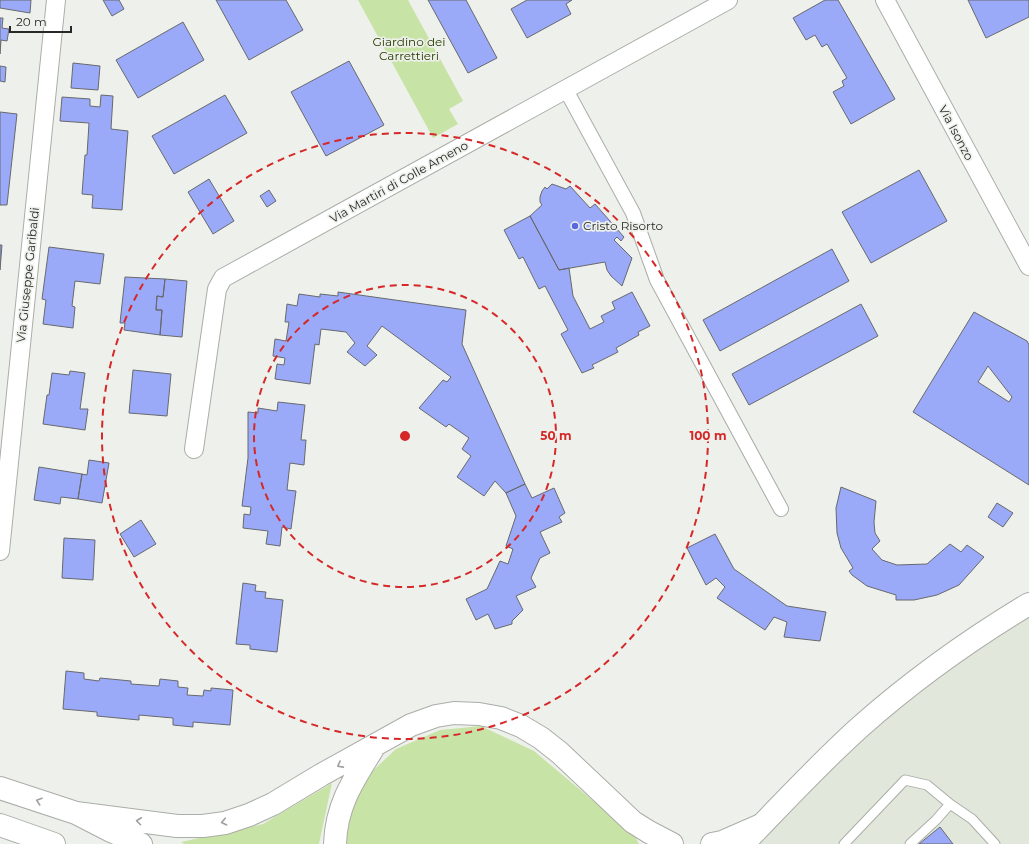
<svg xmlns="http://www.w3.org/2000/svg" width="1029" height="844" font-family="Montserrat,sans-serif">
<rect width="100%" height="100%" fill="#eef1eb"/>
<path fill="#e1e7db" d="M1029,615V844H747L863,728L983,640Z"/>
<path fill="#c8e3a6" d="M358,0H408L463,101L449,109L458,124L433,138Z
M481,726L534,751L635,836L639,844H344L345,820L366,777L396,749L440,730Z
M332,783L319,844H184L181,842L263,824Z"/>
<path fill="#9aaaf8" stroke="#68696e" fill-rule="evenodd" d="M0,0H31L30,13L0,8Z
M103,0H119L124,9L112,16Z
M216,0H286L303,30L249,60Z
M428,0H466L497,58L468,73Z
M527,0H572L566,4L571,14L527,38L511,9Z
M825,0H838L895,99L851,124L833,92L844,86L842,81L847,78L827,44L822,47L815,35L806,40L793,18Z
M968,0H1029V17L986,38Z
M0,18H3L2,28L9,29L7,41L1,40L0,54Z
M183,22L204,60L138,98L116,60Z
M349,61L384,125L326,156L291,92Z
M73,63L100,66L98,90L71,88Z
M0,66L6,67L5,82L0,81Z
M101,95L113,96L111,129L128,131L122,210L92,208L93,195L82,194L85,155H87L89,123L60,121L62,97L90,99V106L100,107Z
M225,95L247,133L174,174L152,136Z
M0,112L17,114L7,205H0Z
M919,170L947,221L871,263L842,212Z
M209,179L234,221L213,234L188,192Z
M552,184L566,189L570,186L590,208L595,204L624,237L621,241L617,237L614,240L632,258L622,286L611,276L607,270L605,262L559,270L530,216L542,205L540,202V197L542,191L545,187L547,189Z
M269,190L276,201L267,207L260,196Z
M530,216L559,270L569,268L573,296L590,329L604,322L601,316L615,309L612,302L632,292L650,326L638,332L639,335L616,348L618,352L592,365L594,368L582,373L561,334L568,330L545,286L539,289L523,257L519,259L504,230Z
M0,245H2L0,270Z
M49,247L104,254L100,284L75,281L72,306L75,307L73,328L43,324L46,300L42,299Z
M832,249L849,281L720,351L703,320Z
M125,277L165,279L163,297L157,296L156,310H162L160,335L124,330L125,323H120Z
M165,279L187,281L182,337L160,335L162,310H156L157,296L163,297Z
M338,292L466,310L462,344L525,484L506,493L495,481L484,496L457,477L471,456L462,449L469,438L449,424L446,427L419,408L443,380L447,382L451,377L382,326L367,346L377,355L365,366L347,352L355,343L346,332L321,329L319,345L315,344L310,384L275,379L277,364L284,365L285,358L273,356L275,339L286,341L289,322H285L287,304L297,306L299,294L320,297V294L338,296Z
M861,304L878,336L749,405L732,374Z
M974,312L1027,341L1029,345V485L913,412ZM988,366L1012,397L1009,402L978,382Z
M133,370L171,374L167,416L129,413Z
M70,371L85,373L80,409H88L85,430L43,424L47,395H49L52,373L69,375Z
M278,402L305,405L301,440H306L304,465L290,463L287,490L296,491L291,529L282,527L280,546L266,544L268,531L243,528L244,514L250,515L251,507L242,506L248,458V412L258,413V408L277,411Z
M89,460L109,463L102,503L78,499L82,474L87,475Z
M39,467L82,474L78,499L61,497L60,504L34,500Z
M525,484L532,498L554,488L565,513L559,517L562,522L540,532L550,553L540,558L531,578L536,587L516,596L523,610L512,621V624L495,629L488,614L476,620L466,599L487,589L500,561L508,564L513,549L506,546L516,516L506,493Z
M841,487L876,501L874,522L875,533L880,541L872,549L882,560L897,565L927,564L950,544L961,552L967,545L984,557L959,585L937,595L914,600H896V595L867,586L852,575L849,571L853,568L841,548L837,533L836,508Z
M997,503L1013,513L1003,527L988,517Z
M141,520L156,544L134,557L120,534Z
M715,534L734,569L787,606L826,612L820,641L784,637L787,622L774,617L765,630L717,598L725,587L716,578L706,585L687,548Z
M64,538L95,540L93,580L62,578Z
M243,583L256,585L255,591L266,592L265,598L283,600L277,652L250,649V645L236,644Z
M66,671L84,673V679L99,681L100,678L131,681V684L159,686L160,679L178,681V687L188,688L187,695L203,696L204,690L211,691V688L233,690L230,725L193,722V727L173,725V718L139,715V720L97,716V712L63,709Z
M940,827L953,844H919Z"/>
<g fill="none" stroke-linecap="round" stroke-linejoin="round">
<defs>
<path id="service" d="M844,844L905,780L927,785L950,804
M910,844L936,820L950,804L972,819L995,844"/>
<path id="pedestrian" d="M566,90L633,213L657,280L781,509"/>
<path id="minor" d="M885,0L1029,266
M194,449L217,289L223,278L728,0
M0,551L56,0"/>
<path id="tertiary" d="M749,838C785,801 821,762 860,727C912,681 969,640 1029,604"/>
<path id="trunk" d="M0,788L76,813L111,831L141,844
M76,813L177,826H203L225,823L249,815L273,804L321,775L411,725L436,716L454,713L479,714L501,718L521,726L541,738L560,753L633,822L649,832L672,844
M0,825L54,844
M335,844C336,805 354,779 374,747
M712,844L722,842L761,825"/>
</defs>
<use href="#service" stroke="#abada8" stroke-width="11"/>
<use href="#pedestrian" stroke="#abada8" stroke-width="16"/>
<use href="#minor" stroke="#abada8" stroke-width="20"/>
<use href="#tertiary" stroke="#abada8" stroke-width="24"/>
<use href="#trunk" stroke="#abada8" stroke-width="24"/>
<use href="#service" stroke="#fff" stroke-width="9"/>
<use href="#pedestrian" stroke="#fff" stroke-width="14"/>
<use href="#minor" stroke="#fff" stroke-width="18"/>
<use href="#tertiary" stroke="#fff" stroke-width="22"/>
<use href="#trunk" stroke="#fff" stroke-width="22"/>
</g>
<defs><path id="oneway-chevron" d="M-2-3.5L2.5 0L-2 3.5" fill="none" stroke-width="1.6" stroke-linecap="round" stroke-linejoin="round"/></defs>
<g stroke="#9e9f9e">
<use href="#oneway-chevron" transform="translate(340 765) rotate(152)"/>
<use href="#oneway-chevron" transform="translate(39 801) rotate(-161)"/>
<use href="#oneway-chevron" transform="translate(139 821) rotate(-173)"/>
<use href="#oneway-chevron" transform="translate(224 822) rotate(168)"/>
</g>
<g fill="none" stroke="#d62828" stroke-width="2" stroke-dasharray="7 5">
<circle cx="405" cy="436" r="151"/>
<circle cx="405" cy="436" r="303"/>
</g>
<circle fill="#5967de" stroke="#eef1eb" stroke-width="1.5" cx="575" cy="226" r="4"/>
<g text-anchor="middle" stroke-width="3.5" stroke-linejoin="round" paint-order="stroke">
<g font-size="12" fill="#273b00" stroke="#eef1eb">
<text x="409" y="46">Giardino dei<tspan x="409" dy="14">Carrettieri</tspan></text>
</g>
<g font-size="12" fill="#282927" stroke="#eef1eb">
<text transform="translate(956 133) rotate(62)" y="4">Via Isonzo</text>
<text transform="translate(399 182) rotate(-29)" y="4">Via Martiri di Colle Ameno</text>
<text transform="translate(28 275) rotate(-84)" y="4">Via Giuseppe Garibaldi</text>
</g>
<g font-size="12" fill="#282927" stroke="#eef1eb" text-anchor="start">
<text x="583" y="230">Cristo Risorto</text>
</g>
</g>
<circle cx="405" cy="436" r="6" fill="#d62828" stroke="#eef1eb" stroke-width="2"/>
<g font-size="12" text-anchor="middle" font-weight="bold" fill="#d62828" stroke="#eef1eb" stroke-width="3.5" stroke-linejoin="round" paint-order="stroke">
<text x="556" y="440">50 m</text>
<text x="708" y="440">100 m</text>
</g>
<path d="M10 26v6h61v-6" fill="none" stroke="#282927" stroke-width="2"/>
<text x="16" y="26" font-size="12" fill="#282927" stroke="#eef1eb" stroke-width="3" paint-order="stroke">20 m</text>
</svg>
